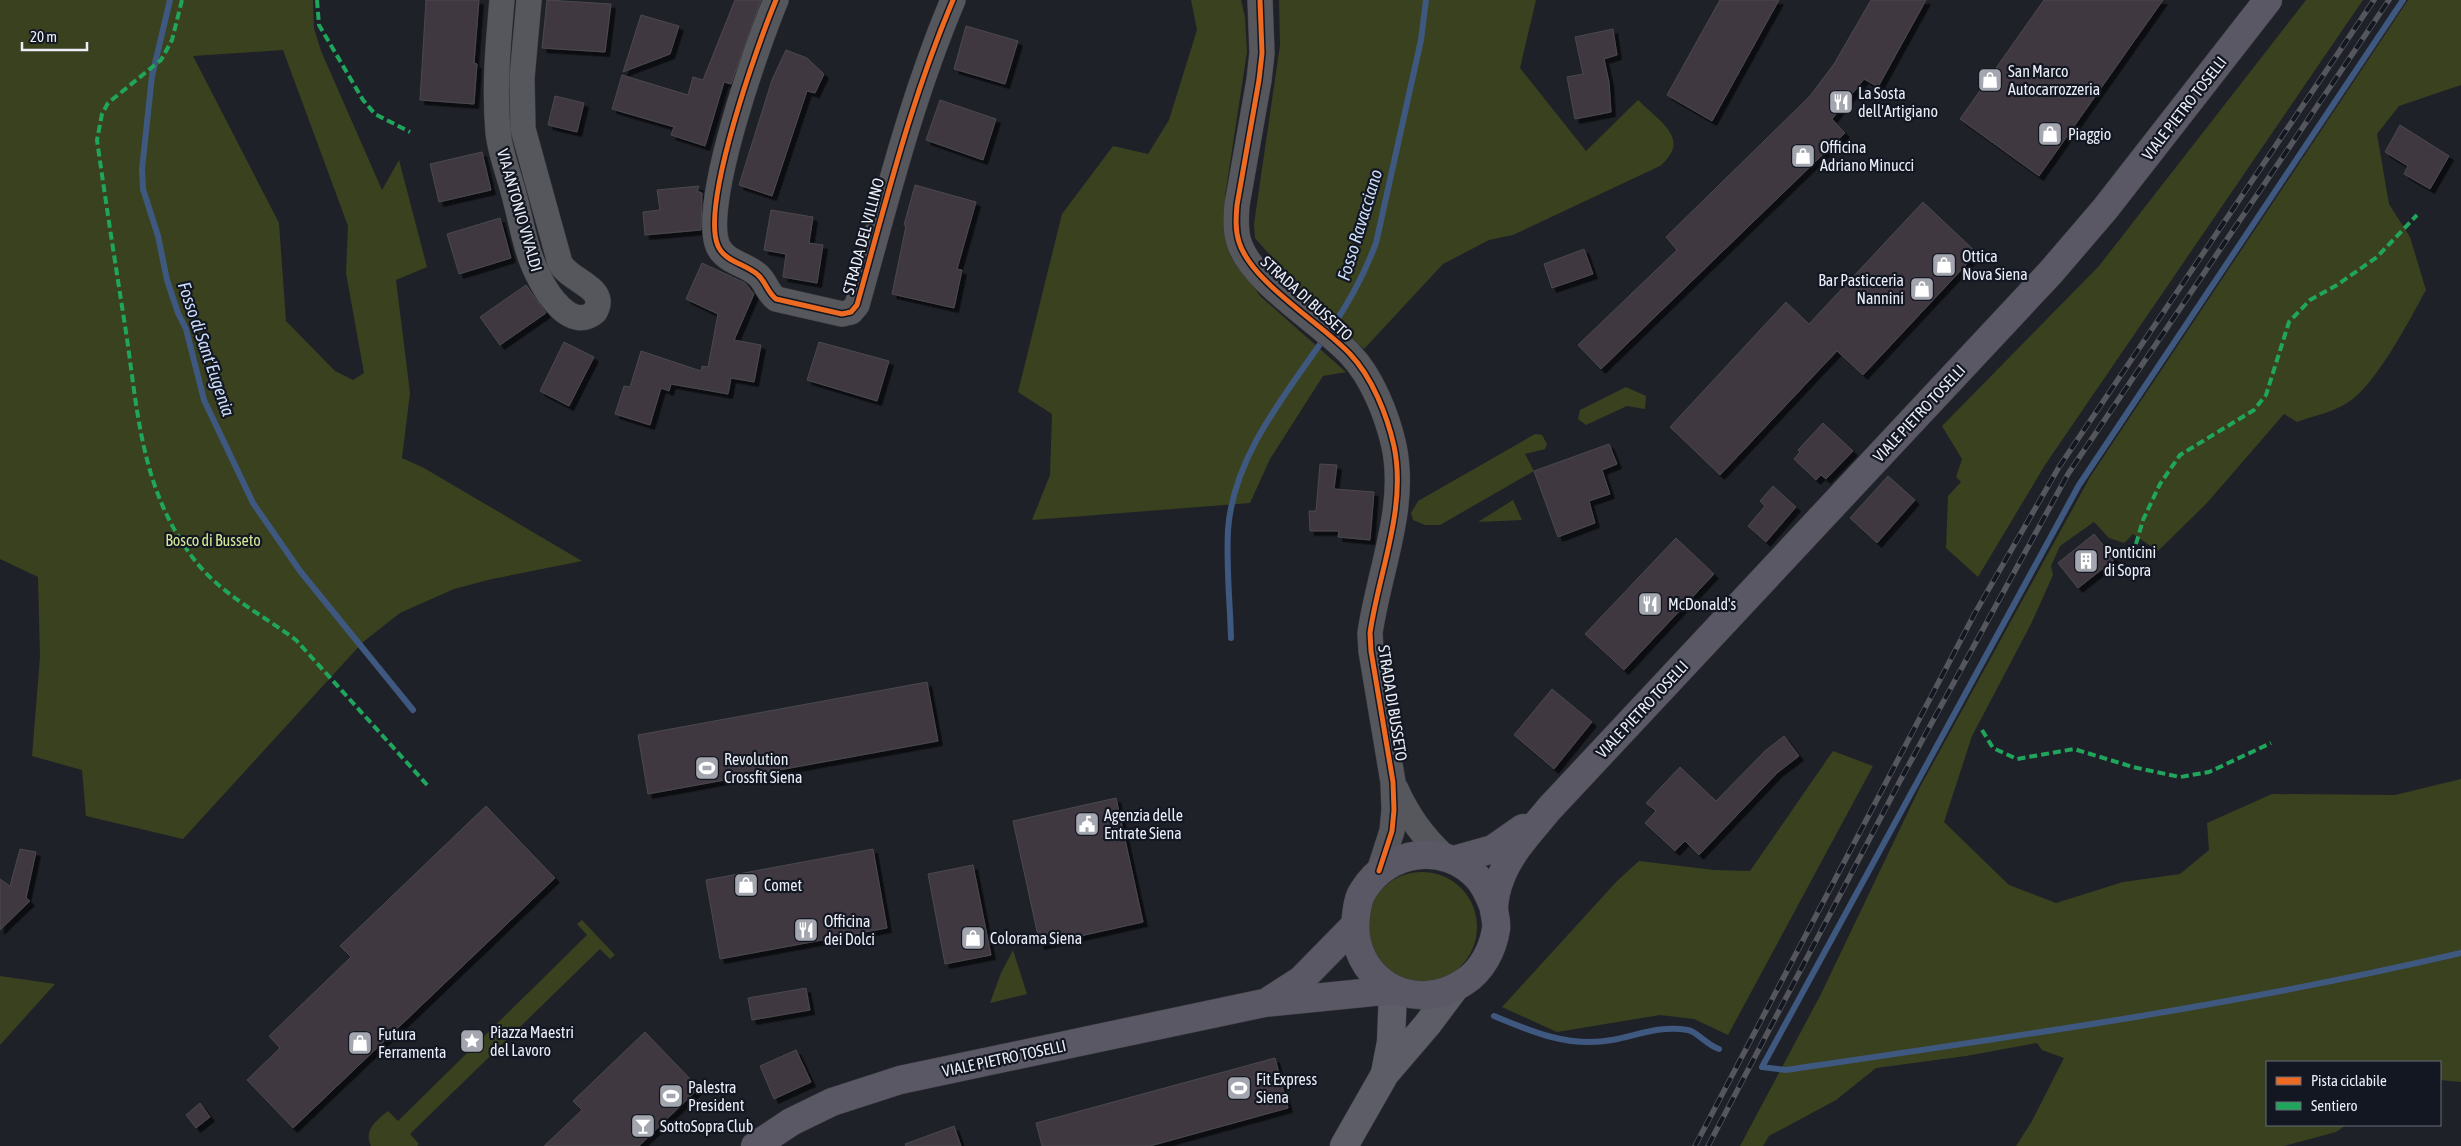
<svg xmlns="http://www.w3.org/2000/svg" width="2461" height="1146" font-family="'Asap Condensed',sans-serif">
<defs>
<filter id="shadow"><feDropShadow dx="4.5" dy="4.5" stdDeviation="0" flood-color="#0009"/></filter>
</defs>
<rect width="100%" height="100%" fill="#1f2128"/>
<path fill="#3a411f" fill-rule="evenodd" d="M0,0H313L314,28L321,51L382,190L399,160L427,267L396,280L410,393L402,458L424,468L582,561L492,579L454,589L400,613L363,642L183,839L86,816L82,770L32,756L40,657L38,577L0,559ZM283,50L348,226L346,273L364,373L353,380L335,371L286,321L279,223L193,56Z
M1191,0H1241L1245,17L1247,52L1225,196L1227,233L1235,259L1260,296L1346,372L1323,376L1270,459L1250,503L1032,520L1050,475L1052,414L1018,392L1062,214L1113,146L1148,154L1169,120L1197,30Z
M1279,0H1536L1520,68L1586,151L1638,100C1660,122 1692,139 1660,166L1513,235L1489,240L1443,264L1364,349L1312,303L1255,238L1254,224L1280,45Z
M2306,0H2363L2045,465L1978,577L1946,548L1948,496L1961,482L1956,477L1962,459L1942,426L2099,266Z
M2408,0H2461V85L2399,106L2377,134L2389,204L2410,237L2426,290C2410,319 2375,387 2347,403C2333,412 2313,416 2297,422L2284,414L2206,504L2158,551L2133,534L2124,543L2109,538L2094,522L2060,546L2051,566L2053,575L2031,624L1972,736L1944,822L2009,885L2056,903L2123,882L2180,874L2209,850L2207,823L2272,794L2395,795L2461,779V1082L2440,1080V1062H2267V1125H2346L2336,1132L2284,1146H2016L2032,1121L2064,1058L2042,1050L2037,1043L1966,1056L1876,1068L1836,1100L1769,1136L1763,1146H1740L1821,994L1920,787L2090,477Z
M1626,387L1646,396L1645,409L1627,406L1586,425L1578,419L1580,410Z
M1535,434L1542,435L1547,444L1545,449L1525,454L1534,471L1440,525H1425L1413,520L1411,513L1418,501Z
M1513,500L1522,520L1478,522Z
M1833,751L1873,766L1728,1035L1694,1019L1660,1015L1557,1032L1502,1007L1617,881L1639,861L1714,870L1750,871Z
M1367 927a55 55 0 1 1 110 0a55 55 0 1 1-110 0Z
M582,920L615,955L610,959L600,949L410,1134L419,1144L417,1146H371C363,1130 377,1120 388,1111L398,1121L587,935L577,924Z
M1013,950L1027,994L990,1003L1001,973Z
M0,976L55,984L0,1045Z"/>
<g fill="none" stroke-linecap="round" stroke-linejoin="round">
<path stroke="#3f5880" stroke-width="6" d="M170,0L152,76L142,169L143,189L158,236L167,280L178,313L186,329L204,400L253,503L300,571L413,710
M2403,0L2079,485L1762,1067L1786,1070C2012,1037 2239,1005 2461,953
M1331,329C1350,301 1364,275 1376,243L1421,40L1426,0
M1231,638C1230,602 1226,566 1228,530C1233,457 1285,395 1325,337
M1494,1016C1532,1032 1570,1048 1612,1040C1639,1035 1660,1025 1688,1030C1696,1031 1707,1045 1719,1049"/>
</g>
<path fill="#413941" stroke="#4a494d" filter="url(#shadow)" d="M426,0H479L474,63L477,64L474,104L420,100Z
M547,0L611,4L605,52L542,48Z
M735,0H761L731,84L724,82L705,146L671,135L674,127L612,109L622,75L688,95L693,77L703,80Z
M1720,0H1779L1712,121L1667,95Z
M1871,0H1926L1878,87L1864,79L1832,119L1845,133L1601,369L1578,345L1677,250L1666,237L1810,96L1834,64Z
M2044,0H2163L2039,176L1960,119Z
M641,15L679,26L670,54L623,72Z
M966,26L1018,41L1005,84L954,69Z
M1613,29L1617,55L1604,59L1609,82L1611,112L1575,119L1567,77L1583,74L1575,37Z
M786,50L807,58L824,74L815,93L807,91L772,196L739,185L772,80Z
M555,96L584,103L577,132L548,125Z
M940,100L996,119L983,160L926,140Z
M2400,125L2449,156L2430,189L2404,174L2408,166L2385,152Z
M482,152L491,190L439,202L430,164Z
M915,185L976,202L957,269L962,270L954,308L892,294L906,226L904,225Z
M699,186L697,191L702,193V198L701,230L645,235L643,212L660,210L657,190Z
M1923,202L1977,253L1863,375L1837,351L1720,475L1670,427L1786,302L1809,324Z
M771,210L813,217L809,243L823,245L817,283L783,277L786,254L764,250Z
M500,218L511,258L459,274L447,234Z
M1584,249L1593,274L1552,288L1544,264Z
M702,263L745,283L754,294L734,340L761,345L754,382L731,378L728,394L671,384L669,391L661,388L650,425L615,414L624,386L630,387L641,351L701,371L702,366L708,367L718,314L686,299Z
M526,285L546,313L500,345L480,317Z
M564,342L594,357L569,406L540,391Z
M819,342L889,361L877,401L807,380Z
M1823,423L1853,451L1826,479L1821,475L1816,480L1794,459L1800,452L1798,450Z
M1609,444L1617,464L1602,470L1610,494L1589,501L1595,523L1558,537L1534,471Z
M1320,464L1337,465L1334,489L1374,492L1370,540L1338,537L1339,531H1310L1309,511H1316Z
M1888,476L1915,500L1877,543L1850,518Z
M1773,486L1796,507L1766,542L1748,526L1765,506L1760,501Z
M2094,534L2115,559L2078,588L2058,563Z
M1676,538L1714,574L1624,670L1585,634Z
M927,682L938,741L648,794L638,735Z
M1552,689L1592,722L1554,769L1514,735Z
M1784,736L1799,756L1777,773L1699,855L1685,841L1675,851L1645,823L1656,811L1646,803L1680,767L1716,801L1765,751Z
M1116,798L1143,922L1040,945L1013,821Z
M486,806L555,878L293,1128L247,1080L280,1048L269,1036L351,957L340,946Z
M20,849L36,852L26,898L30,901L0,930V879L10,886Z
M873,849L887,928L720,959L706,880Z
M973,865L991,955L945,964L928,874Z
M806,988L810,1010L752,1020L748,998Z
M645,1032L699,1088L639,1146H544L582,1110L573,1101Z
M796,1050L811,1082L774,1099L760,1066Z
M1275,1058L1288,1108L1150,1146H1042L1036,1123Z
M200,1103L210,1117L196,1128L186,1115Z
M954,1126L961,1146H906L905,1144Z"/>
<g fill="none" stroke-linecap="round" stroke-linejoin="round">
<defs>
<path id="street" d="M502,0C498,45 494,88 498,132C500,152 508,172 513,191C521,219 525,250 538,275C547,294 571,332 595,312C609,287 570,282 560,263L523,129L522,78L529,0
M776,0C758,43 700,206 718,246C725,262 746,264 758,275C766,282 767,292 776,299L842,314L851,312L857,305C886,202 911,99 953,0
M1260,0L1262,53L1259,80L1237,205C1236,217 1235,230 1239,242C1251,282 1321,323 1350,354C1372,377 1387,415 1394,446C1407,508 1379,571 1370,633L1371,651L1393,782L1394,810L1392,831L1379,871
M1396,789C1408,816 1422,836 1444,856"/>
<path id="secondary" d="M1385,1073L1391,1042L1393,990
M1344,1146L1385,1074L1427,1025L1454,989"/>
<path id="primary" d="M1454,860L1493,849L1523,828
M1494,908C1490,898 1486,887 1478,878C1445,842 1388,849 1363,891C1358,898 1357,908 1356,916C1348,978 1412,1017 1464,982C1482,971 1493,949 1496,929C1497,923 1495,916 1494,910C1494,899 1497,887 1501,877C1511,851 1532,830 1549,809L2051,272L2105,209L2268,0
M1270,1000L1301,980L1354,926
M755,1146L791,1122L832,1102L900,1080L1264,1003L1393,990"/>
</defs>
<use href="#street" stroke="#3b3c42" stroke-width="26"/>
<use href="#secondary" stroke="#3b3c42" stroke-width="29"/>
<use href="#primary" stroke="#3b3c42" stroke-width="29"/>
<use href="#street" stroke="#56575d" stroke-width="25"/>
<use href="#secondary" stroke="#5d5d67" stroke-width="28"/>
<use href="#primary" stroke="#5a5864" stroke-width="28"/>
<defs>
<path id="rail" d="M1695,1146L1975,613L2059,467L2374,0
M1708,1146L1901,779L2068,474L2389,0"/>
</defs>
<use href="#rail" stroke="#56575d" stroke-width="5.5"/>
<use href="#rail" stroke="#121722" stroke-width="4" stroke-dasharray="11" stroke-linecap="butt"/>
<path stroke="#20a55d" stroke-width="4" stroke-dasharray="8 4" stroke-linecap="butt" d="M182,0L172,40L161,60L108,103L102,114L97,140C106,204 116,268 126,332C138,413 141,489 193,558C220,594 260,613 296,640L429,787
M317,0L319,25L363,100L375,114L410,132
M2136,544L2143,520L2160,484L2180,455L2254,410L2266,395L2289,322L2310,300L2337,285L2377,257L2417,215
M1982,730L1993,748L2017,759L2074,749L2133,767L2180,777L2209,772L2271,743"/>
<defs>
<path id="cycleway" d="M776,0C758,43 700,206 718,246C725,262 746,264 758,275C766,282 767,292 776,299L842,314L851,312L857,305C886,202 911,99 953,0
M1260,0L1262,53L1259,80L1237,205C1236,217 1235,230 1239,242C1251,282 1321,323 1350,354C1372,377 1387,415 1394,446C1407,508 1379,571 1370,633L1371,651L1393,782L1394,810L1392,831L1379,871"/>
</defs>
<use href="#cycleway" stroke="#121722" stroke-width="8"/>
<use href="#cycleway" stroke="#ed6a23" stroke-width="5"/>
</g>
<defs>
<symbol id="shop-square" viewBox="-11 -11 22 22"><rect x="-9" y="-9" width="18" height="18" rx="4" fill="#a4a6af" stroke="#121722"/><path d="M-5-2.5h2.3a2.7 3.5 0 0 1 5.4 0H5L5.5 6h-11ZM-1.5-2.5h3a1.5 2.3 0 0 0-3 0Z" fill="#fff"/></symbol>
<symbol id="restaurant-square" viewBox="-11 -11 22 22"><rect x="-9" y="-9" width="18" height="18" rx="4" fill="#a4a6af" stroke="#121722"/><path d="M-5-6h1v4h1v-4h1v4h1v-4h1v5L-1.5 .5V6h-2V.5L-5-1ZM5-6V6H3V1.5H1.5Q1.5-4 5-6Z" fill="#fff"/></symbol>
<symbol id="building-square" viewBox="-11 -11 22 22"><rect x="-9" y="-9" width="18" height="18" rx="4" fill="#a4a6af" stroke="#121722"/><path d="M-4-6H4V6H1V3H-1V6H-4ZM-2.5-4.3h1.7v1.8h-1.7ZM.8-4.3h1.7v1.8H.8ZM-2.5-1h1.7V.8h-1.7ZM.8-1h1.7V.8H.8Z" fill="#fff"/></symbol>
<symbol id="stadium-square" viewBox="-11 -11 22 22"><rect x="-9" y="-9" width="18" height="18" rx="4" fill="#a4a6af" stroke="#121722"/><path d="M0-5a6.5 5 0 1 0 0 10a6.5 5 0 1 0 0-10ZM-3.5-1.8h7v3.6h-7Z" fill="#fff"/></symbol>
<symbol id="civic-square" viewBox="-11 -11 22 22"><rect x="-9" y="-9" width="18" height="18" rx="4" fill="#a4a6af" stroke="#121722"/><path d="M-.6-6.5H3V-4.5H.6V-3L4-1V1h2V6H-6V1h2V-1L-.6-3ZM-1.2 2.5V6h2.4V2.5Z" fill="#fff"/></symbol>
<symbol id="sight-square" viewBox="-11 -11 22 22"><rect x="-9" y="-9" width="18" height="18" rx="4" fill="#a4a6af" stroke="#121722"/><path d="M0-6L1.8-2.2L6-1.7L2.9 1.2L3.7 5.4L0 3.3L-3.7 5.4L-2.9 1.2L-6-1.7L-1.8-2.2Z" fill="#fff"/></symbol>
<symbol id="bar-square" viewBox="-11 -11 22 22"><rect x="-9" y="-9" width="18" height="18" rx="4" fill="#a4a6af" stroke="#121722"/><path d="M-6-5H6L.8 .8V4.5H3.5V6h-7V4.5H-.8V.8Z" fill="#fff"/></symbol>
</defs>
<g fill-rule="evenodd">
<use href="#shop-square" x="1976" y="66" width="28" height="28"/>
<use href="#restaurant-square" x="1827" y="88" width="28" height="28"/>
<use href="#shop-square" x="2036" y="120" width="28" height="28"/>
<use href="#shop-square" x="1789" y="142" width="28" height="28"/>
<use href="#shop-square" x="1930" y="251" width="28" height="28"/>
<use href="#shop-square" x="1908" y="275" width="28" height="28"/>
<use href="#building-square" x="2072" y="547" width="28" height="28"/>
<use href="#restaurant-square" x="1636" y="590" width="28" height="28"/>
<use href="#stadium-square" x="693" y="754" width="28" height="28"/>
<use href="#civic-square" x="1073" y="810" width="28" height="28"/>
<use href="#shop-square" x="732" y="871" width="28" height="28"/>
<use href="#restaurant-square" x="792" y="916" width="28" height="28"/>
<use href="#shop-square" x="959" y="924" width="28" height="28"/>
<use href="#sight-square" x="458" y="1027" width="28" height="28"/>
<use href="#shop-square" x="346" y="1029" width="28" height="28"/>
<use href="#stadium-square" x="1225" y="1074" width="28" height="28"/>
<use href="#stadium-square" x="657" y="1082" width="28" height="28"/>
<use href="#bar-square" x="629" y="1112" width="28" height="28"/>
</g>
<g text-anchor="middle" stroke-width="4.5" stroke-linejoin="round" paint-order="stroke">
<g font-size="16" fill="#ebeef7" stroke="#121722" text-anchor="start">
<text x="2008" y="77">San Marco<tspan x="2008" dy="18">Autocarrozzeria</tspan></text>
<text x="1858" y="99">La Sosta<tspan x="1858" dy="18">dell'Artigiano</tspan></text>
<text x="2068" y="140">Piaggio</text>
<text x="1820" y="153">Officina<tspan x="1820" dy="18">Adriano Minucci</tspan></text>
<text x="1962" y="262">Ottica<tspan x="1962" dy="18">Nova Siena</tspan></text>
<text x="1904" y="286" text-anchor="end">Bar Pasticceria<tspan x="1904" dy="18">Nannini</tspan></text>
<text x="2104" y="558">Ponticini<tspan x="2104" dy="18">di Sopra</tspan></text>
<text x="1668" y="610">McDonald's</text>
<text x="724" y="765">Revolution<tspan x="724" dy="18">Crossfit Siena</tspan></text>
<text x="1104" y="821">Agenzia delle<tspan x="1104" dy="18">Entrate Siena</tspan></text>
<text x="764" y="891">Comet</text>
<text x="824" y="927">Officina<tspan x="824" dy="18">dei Dolci</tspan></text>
<text x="990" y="944">Colorama Siena</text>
<text x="490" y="1038">Piazza Maestri<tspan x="490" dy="18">del Lavoro</tspan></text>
<text x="378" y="1040">Futura<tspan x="378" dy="18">Ferramenta</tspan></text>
<text x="1256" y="1085">Fit Express<tspan x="1256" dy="18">Siena</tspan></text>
<text x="688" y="1093">Palestra<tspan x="688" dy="18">President</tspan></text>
<text x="660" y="1132">SottoSopra Club</text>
</g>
<g font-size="16" fill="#ebeef7" stroke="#121722">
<text transform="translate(2184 108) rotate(-52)" y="6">VIALE PIETRO TOSELLI</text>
<text transform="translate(520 210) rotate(74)" y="6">VIA ANTONIO VIVALDI</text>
<text transform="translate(863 236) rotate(-75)" y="6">STRADA DEL VILLINO</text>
<text transform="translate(1307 298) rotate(42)" y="6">STRADA DI BUSSETO</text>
<text transform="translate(1919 413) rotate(-47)" y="6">VIALE PIETRO TOSELLI</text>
<text transform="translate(1393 703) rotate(81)" y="6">STRADA DI BUSSETO</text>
<text transform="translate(1642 709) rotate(-47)" y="6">VIALE PIETRO TOSELLI</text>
<text transform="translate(1004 1058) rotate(-12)" y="6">VIALE PIETRO TOSELLI</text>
</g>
<g font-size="16" fill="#d6e894" stroke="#121722">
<text x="213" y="546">Bosco di Busseto</text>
</g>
<g font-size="18" font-style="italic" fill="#cadcf8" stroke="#121722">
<text transform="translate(1360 225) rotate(-73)" y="6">Fosso Ravacciano</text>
<text transform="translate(206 349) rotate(71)" y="6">Fosso di Sant'Eugenia</text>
</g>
</g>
<rect x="2266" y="1061" width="175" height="65" fill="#121722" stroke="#696d77"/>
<rect x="2276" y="1077" width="25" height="8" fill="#ed6a23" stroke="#696d77"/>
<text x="2311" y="1086" font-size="15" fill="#ebeef7">Pista ciclabile</text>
<rect x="2276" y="1102" width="25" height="8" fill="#20a55d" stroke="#696d77"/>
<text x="2311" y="1111" font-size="15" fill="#ebeef7">Sentiero</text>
<path d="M22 42v8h65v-8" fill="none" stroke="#ebeef7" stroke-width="2.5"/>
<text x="30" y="42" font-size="15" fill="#ebeef7" stroke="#121722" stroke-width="4" paint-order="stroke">20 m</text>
</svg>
